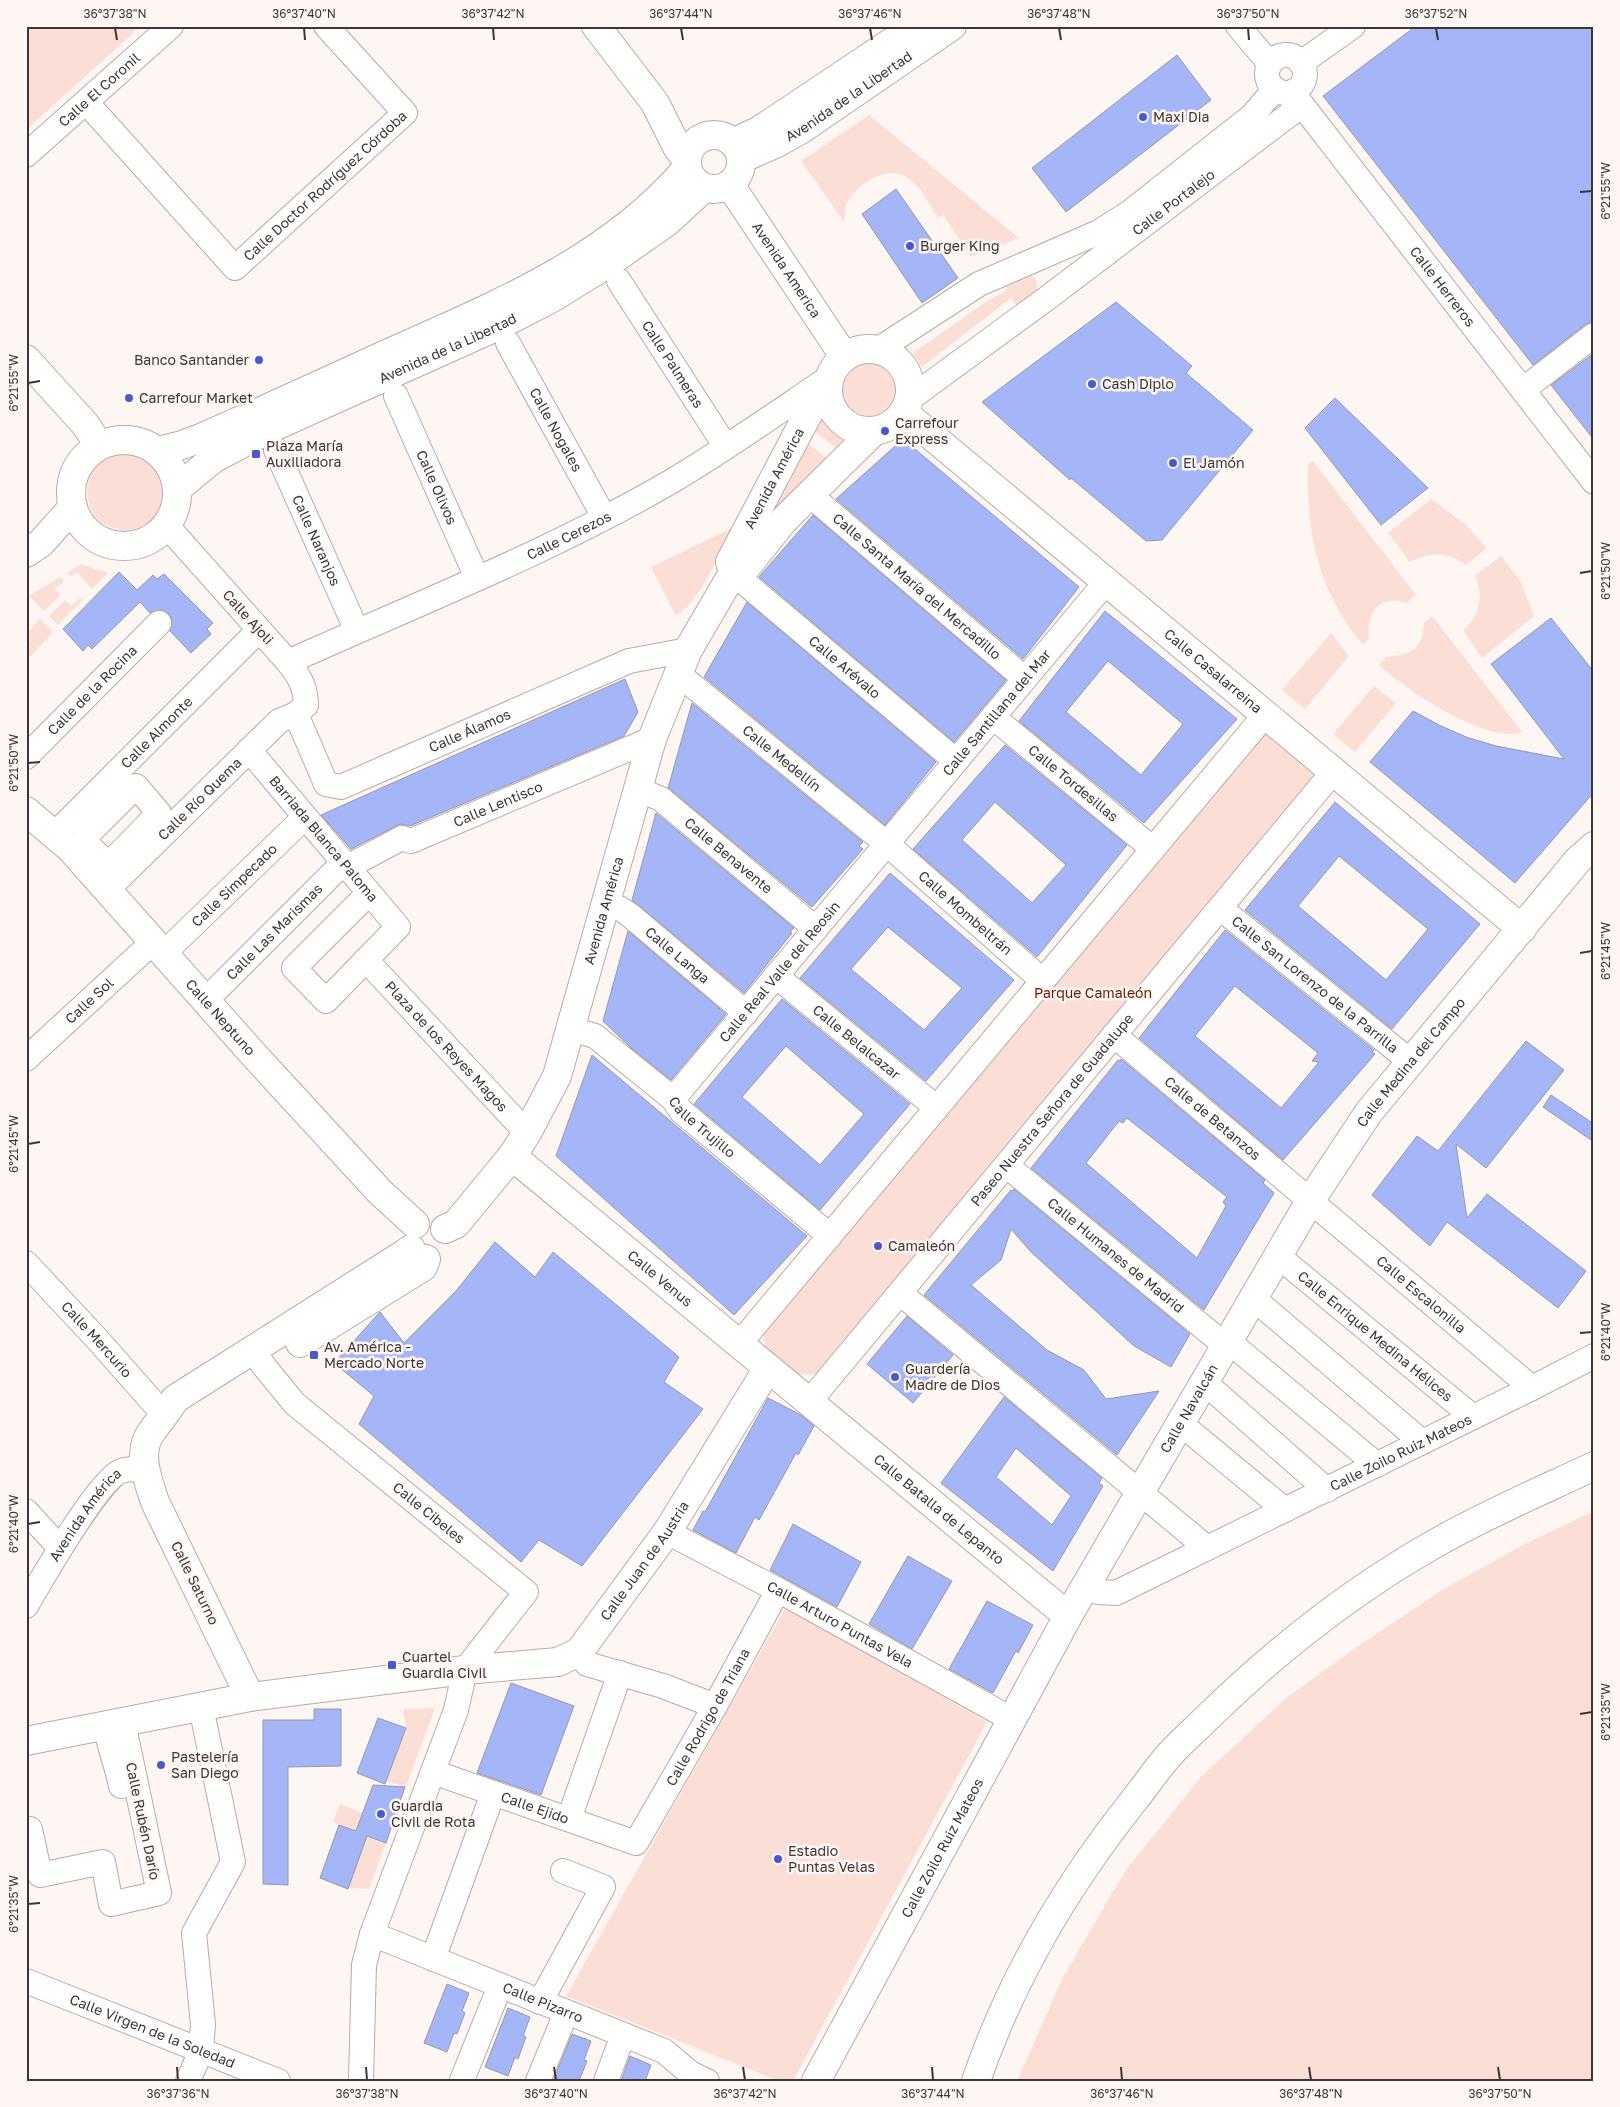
<svg xmlns="http://www.w3.org/2000/svg" width="1620" height="2107" font-family="'Golos Text',sans-serif">
<rect width="100%" height="100%" fill="#fef6f3"/>
<path fill="#fbded6" d="M26,26H141L26,130Z
M869,115L1019,238L971,257L943,215L938,218C929,204 920,184 905,176C885,165 853,187 846,206C844,211 845,217 844,222L801,161Z
M1029,273L1036,280L1038,296L1020,310L1011,298L922,367L913,353L990,299L1007,291L1001,280Z
M839 389a30 30 0 1 1 60 0a30 30 0 1 1-60 0Z
M821,408C828,423 836,431 851,438L840,451L809,427Z
M802,439L831,461L742,563Z
M87 492a38 38 0 1 1 76 0a38 38 0 1 1-76 0Z
M1313,461L1416,595L1407,603C1378,594 1367,613 1369,639L1363,645C1318,591 1306,533 1308,465Z
M1431,499L1465,524L1487,548L1466,565C1448,551 1430,552 1410,562L1388,533Z
M732,528C718,556 703,598 676,616L651,567Z
M1501,556L1521,582L1534,616L1482,658L1463,630C1480,616 1484,596 1475,576Z
M81,564L108,573L92,589L77,572L71,576L67,573Z
M60,577L64,581L55,589L60,596L44,611L29,596Z
M80,598L83,600L58,625L49,616L65,600L72,606Z
M1432,616L1522,732C1487,745 1405,689 1379,665L1386,657C1410,655 1423,650 1424,623Z
M40,619L53,632L30,657L26,653V646L31,640L26,634Z
M1331,633L1349,656L1305,709L1282,690Z
M1374,686L1396,703L1355,752L1333,734Z
M1264,733L1273,734L1314,769L1316,778L825,1372C792,1382 766,1364 762,1330Z
M1594,1511V2081H1017L1062,1979L1125,1871L1201,1777L1285,1699L1358,1646L1442,1590L1525,1544Z
M786,1607L987,1722L793,2081H779L566,1996Z
M435,1708L406,1787L386,1781L406,1728L403,1709Z
M340,1804L363,1813L356,1831L333,1822Z
M367,1836L386,1843L369,1889L348,1888Z"/>
<path fill="#a4b6f8" stroke="#9499a9" fill-rule="evenodd" d="M1416,26H1594V322L1586,324L1533,365L1323,96Z
M1177,55L1211,100L1066,212L1032,168Z
M896,189L958,278L922,303L862,214Z
M1116,302L1192,366L1186,373L1253,430L1162,540L1146,541L1071,478L1070,480L982,402Z
M1594,353V440L1551,385Z
M1335,398L1428,488L1381,525L1305,428Z
M903,439L1079,587L1023,659L836,499Z
M813,515L1006,680L954,742L759,577Z
M119,572L137,590L153,575L157,579L164,574L213,623L207,629L211,634L191,653L170,631L172,620L169,614L162,610L150,613L140,602L92,649L88,645L83,651L63,629Z
M747,602L936,762L885,825L704,677Z
M1105,611L1237,719L1144,823L1019,721ZM1108,661L1183,724L1141,775L1066,712Z
M1551,618L1594,672V792L1515,883L1370,762L1413,711L1439,725L1466,737L1496,746L1564,759L1491,664Z
M625,679L638,712L624,736L410,826L401,824L396,826L351,849L321,815Z
M692,703L863,842L859,846L863,849L812,907L668,788Z
M1005,745L1127,845L1037,957L913,849ZM995,802L1066,865L1032,903L962,840Z
M1335,802L1480,924L1392,1029L1245,910ZM1339,856L1428,929L1386,980L1298,906Z
M656,813L794,928L790,932L792,933L744,993L632,900Z
M890,873L1014,980L926,1081L800,978ZM888,927L962,988L924,1030L851,969Z
M1225,930L1374,1050L1372,1052L1375,1054L1283,1160L1139,1038ZM1235,986L1318,1053L1312,1061L1319,1062L1281,1108L1195,1036Z
M628,931L726,1014L671,1080L631,1048L603,1021Z
M782,999L910,1104L820,1210L694,1104ZM786,1046L864,1114L820,1165L742,1097Z
M1526,1041L1564,1070L1486,1168L1456,1144L1467,1218L1487,1194L1586,1271L1558,1308L1447,1222L1430,1246L1372,1195L1417,1136L1438,1151Z
M592,1055L807,1236L734,1315L556,1156Z
M1121,1059L1265,1180L1263,1183L1274,1193L1204,1310L1031,1168L1118,1060L1120,1061ZM1127,1118L1227,1197L1223,1202L1226,1206L1197,1258L1086,1163L1119,1121L1123,1123Z
M1551,1095L1594,1124V1142L1543,1107Z
M1014,1189L1190,1334L1171,1367L1134,1346L1031,1252L1011,1229L1001,1260L971,1285L1047,1350L1084,1370L1106,1399L1159,1391L1117,1455L924,1295L1011,1190L1012,1191Z
M495,1242L535,1277L553,1252L679,1357L664,1382L703,1409L582,1566L539,1540L521,1562L359,1424L374,1396L334,1363L380,1312L404,1343L456,1291Z
M907,1316L953,1355L913,1403L867,1364Z
M1004,1397L1102,1478L1099,1483L1103,1486L1053,1571L941,1483ZM1016,1448L1071,1496L1052,1525L996,1477Z
M768,1398L801,1415L814,1426L798,1455L796,1453L759,1520L755,1517L736,1553L693,1530L703,1511L705,1512Z
M793,1524L861,1562L837,1607L770,1570Z
M908,1556L952,1581L912,1649L869,1624Z
M987,1601L1033,1625L1018,1653L1016,1651L993,1693L949,1669Z
M511,1683L574,1706L541,1795L477,1773Z
M314,1709H341V1766L288,1767V1885L263,1884V1720H314Z
M378,1718L406,1728L385,1784L357,1773Z
M373,1785L405,1787L386,1843L367,1836L348,1889L320,1878L339,1825L356,1831Z
M447,1984L469,1993L462,2011L465,2013L457,2034L454,2033L447,2052L424,2043Z
M508,2008L530,2017L523,2036L526,2037L518,2059L515,2057L508,2076L485,2067Z
M572,2034L591,2041L584,2060L587,2061L579,2081H553Z
M630,2056L651,2065L645,2081H621Z"/>
<g fill="none" stroke-linecap="round" stroke-linejoin="round">
<defs>
<g id="street">
<path d="M1238,26L1270,64"/>
<circle cx="1286" cy="74" r="19"/>
<path d="M1301,63L1353,26"/>
<path id="s1" d="M1292,92L1594,482"/>
<path id="s2" d="M86,102L235,268L405,113L326,26"/>
<path id="s3" d="M26,155L171,26"/>
<path id="s4" d="M619,281L726,447"/>
<path id="s5" d="M508,343L604,517"/>
<path d="M879,349L979,284L1099,232L1129,213L1252,116L1275,89"/>
<path d="M1524,389L1594,335"/>
<path id="s6" d="M396,396L477,578"/>
<path id="s7" d="M908,400L1046,299L1302,105"/>
<path id="s8" d="M276,450L357,631"/>
<path id="s9" d="M809,494L1025,679"/>
<path id="s10" d="M733,573L956,761"/>
<path id="s11" d="M288,662C417,604 550,552 672,481C726,449 778,412 830,377"/>
<path id="s12" d="M677,673L887,844L1043,981"/>
<path id="s13" d="M296,714L326,784L341,787L629,661L688,650"/>
<path id="s14" d="M993,717L1153,849"/>
<path id="s15" d="M249,750L398,927L326,1001L294,968L369,893"/>
<path id="s16" d="M26,757L159,623"/>
<path d="M136,786L159,813L110,863L107,864L85,842V837Z"/>
<path id="s17" d="M637,789L661,799L816,929"/>
<path id="s18" d="M54,835L259,630"/>
<path id="s19" d="M347,867L402,838L411,841L652,739"/>
<path id="s20" d="M107,890L279,721L296,714L306,705C306,687 299,676 288,662L167,526"/>
<path id="s21" d="M605,903L621,909L631,916L746,1013"/>
<path id="s22" d="M1220,908L1410,1061"/>
<path id="s23" d="M163,954L305,817"/>
<path id="s24" d="M366,960L527,1133"/>
<path id="s25" d="M776,976L937,1108"/>
<path id="s26" d="M205,1001L344,862"/>
<path id="s27" d="M571,1029L595,1036L673,1099L681,1111L830,1236"/>
<path id="s28" d="M1114,1035L1532,1388"/>
<path id="s29" d="M26,1059L153,942"/>
<path id="s30" d="M673,1099L1106,582"/>
<path id="s31" d="M1006,1165L1226,1346"/>
<path id="s32" d="M1278,1256L1473,1417"/>
<path id="s33" d="M26,1263L97,1339L165,1416"/>
<path d="M900,1293L1207,1548"/>
<path d="M1253,1298L1422,1442"/>
<path d="M1228,1341L1377,1465"/>
<path d="M740,1343L1265,715"/>
<path id="s34" d="M253,1350L263,1365L295,1404L526,1592L465,1670L456,1710L372,1934L364,1965L361,2081"/>
<path d="M1204,1382L1327,1490"/>
<path id="s35" d="M809,1402L1333,772"/>
<path d="M1180,1423L1285,1510"/>
<path d="M26,1511L60,1548"/>
<path id="s36" d="M667,1532L778,1590L1013,1720"/>
<path id="s37" d="M1086,1584L1098,1592L1116,1593L1532,1388L1594,1356"/>
<path id="s38" d="M26,1606C40,1582 99,1479 121,1471C128,1469 137,1469 144,1468"/>
<path d="M579,1652L587,1664L663,1686L715,1706"/>
<path d="M105,1725C109,1746 117,1766 121,1786"/>
<path id="s39" d="M433,1772L636,1843L715,1706L778,1590"/>
<path d="M569,1819L620,1673"/>
<path d="M26,1829H30L40,1875L103,1862L111,1904L159,1893L123,1722"/>
<path id="s40" d="M372,1934L664,2051L690,2073L707,2081"/>
<path d="M433,1959L493,1793"/>
<path id="s41" d="M26,1981L278,2081"/>
<path d="M540,2002L603,1887L563,1871"/>
<path d="M462,2080L500,1986"/>
<path d="M188,2081L201,2051L203,2024L194,1933L233,1862L201,1707"/>
<path d="M538,2081L566,2013"/>
<path d="M606,2081L623,2035"/>
</g>
<g id="secondary">
<path d="M596,26L655,103L677,147L686,159"/>
<circle cx="714" cy="162" r="27"/>
<path d="M733,143L760,130L916,26"/>
<path id="s42" d="M741,159L777,143L802,129L952,26"/>
<path id="s43" d="M730,185L844,356"/>
<circle cx="869" cy="390" r="41"/>
<path d="M26,359L85,424L99,445"/>
<path id="s44" d="M903,412L1522,929"/>
<circle cx="124" cy="493" r="53"/>
<path d="M158,451L182,445L203,437C269,408 334,378 400,348C502,303 613,256 687,168"/>
<path id="s45" d="M178,488L213,459L271,428L498,326L552,298L607,264L667,222L704,188"/>
<path d="M26,553L41,543L73,507"/>
<path id="s46" d="M733,573L730,562L800,429L814,403L828,388"/>
<path id="s47" d="M26,811L70,848L254,1055L380,1192L415,1224"/>
<path id="s48" d="M512,1156L1068,1616"/>
<path id="s49" d="M445,1229L456,1224L512,1156L527,1133L557,1076L652,739L688,650L733,573L744,570L784,520L874,431"/>
<path d="M300,1343L423,1267L426,1259"/>
<path d="M250,1697L155,1502C148,1480 136,1452 152,1431C160,1420 168,1411 175,1399L404,1254L411,1249"/>
<path id="s50" d="M26,1741L250,1697L465,1670L558,1662L579,1652L667,1532L768,1368"/>
<path id="s51" d="M816,2081L1068,1616L1310,1201L1369,1112L1578,860L1594,846"/>
<path d="M976,2081C1011,1979 1068,1883 1135,1799C1147,1784 1158,1767 1171,1753C1183,1740 1197,1728 1210,1715C1278,1649 1353,1590 1436,1543C1487,1514 1541,1491 1594,1466"/>
</g>
</defs>
<use href="#street" stroke="#bca9a3" stroke-width="26"/>
<use href="#secondary" stroke="#bca9a3" stroke-width="30"/>
<use href="#street" stroke="#fff" stroke-width="24"/>
<use href="#secondary" stroke="#fff" stroke-width="28"/>
</g>
<path fill="none" stroke="#3e3634" stroke-width="2" d="M115,28L117,40M304,28L305,40M493,28L494,40M681,28L683,40M870,28L872,40M1059,28L1061,40M1248,28L1249,40M1436,28L1438,40M1580,192L1592,191M28,383L40,381M1580,573L1592,571M28,763L40,762M1580,953L1592,951M28,1144L40,1142M1580,1333L1592,1332M28,1524L40,1522M1580,1714L1592,1712M28,1904L40,1903M177,2067L178,2080M366,2067L367,2080M554,2067L556,2080M743,2067L745,2080M932,2067L933,2080M1121,2067L1122,2080M1309,2067L1311,2080M1498,2067L1500,2080"/>
<g fill="#4859cd" stroke="#fef6f3" stroke-width="2">
<circle cx="1143" cy="117" r="5"/>
<circle cx="910" cy="246" r="5"/>
<circle cx="259" cy="360" r="5"/>
<circle cx="1092" cy="384" r="5"/>
<circle cx="129" cy="398" r="5"/>
<circle cx="885" cy="431" r="5"/>
<rect x="251" y="449" width="10" height="10" rx="2.5"/>
<circle cx="1173" cy="463" r="5"/>
<circle cx="878" cy="1246" r="5"/>
<rect x="309" y="1350" width="10" height="10" rx="2.5"/>
<circle cx="895" cy="1377" r="5"/>
<rect x="387" y="1660" width="10" height="10" rx="2.5"/>
<circle cx="161" cy="1765" r="5"/>
<circle cx="381" cy="1814" r="5"/>
<circle cx="778" cy="1859" r="5"/>
</g>
<g text-anchor="middle" stroke-width="5" stroke-linejoin="round" paint-order="stroke">
<g font-size="14" fill="#3e3634" stroke="#fef6f3">
<text dy="5" stroke="none"><textPath href="#s3" startOffset="98">Calle El Coronil</textPath></text>
<text dy="5" stroke="none"><textPath href="#s42" startOffset="125">Avenida de la Libertad</textPath></text>
<text dy="5" stroke="none"><textPath href="#s2" startOffset="345">Calle Doctor Rodríguez Córdoba</textPath></text>
<text dy="5" stroke="none"><textPath href="#s7" startOffset="331">Calle Portalejo</textPath></text>
<text dy="5" stroke="none"><textPath href="#s43" startOffset="102">Avenida America</textPath></text>
<text dy="5" stroke="none"><textPath href="#s1" startOffset="246">Calle Herreros</textPath></text>
<text dy="5" stroke="none"><textPath href="#s45" startOffset="305">Avenida de la Libertad</textPath></text>
<text dy="5" stroke="none"><textPath href="#s4" startOffset="99">Calle Palmeras</textPath></text>
<text dy="5" stroke="none"><textPath href="#s5" startOffset="99">Calle Nogales</textPath></text>
<text dy="5" stroke="none"><textPath href="#s46" startOffset="106">Avenida América</textPath></text>
<text dy="5" stroke="none"><textPath href="#s6" startOffset="100">Calle Olivos</textPath></text>
<text dy="5" stroke="none"><textPath href="#s11" startOffset="308">Calle Cerezos</textPath></text>
<text dy="5" stroke="none"><textPath href="#s8" startOffset="99">Calle Naranjos</textPath></text>
<text dy="5" stroke="none"><textPath href="#s9" startOffset="142">Calle Santa María del Mercadillo</textPath></text>
<text transform="translate(248 617) rotate(48)" y="5">Calle Ajoli</text>
<text dy="5" stroke="none"><textPath href="#s10" startOffset="146">Calle Arévalo</textPath></text>
<text dy="5" stroke="none"><textPath href="#s44" startOffset="404">Calle Casalarreina</textPath></text>
<text dy="5" stroke="none"><textPath href="#s16" startOffset="94">Calle de la Rocina</textPath></text>
<text dy="5" stroke="none"><textPath href="#s30" startOffset="504">Calle Santillana del Mar</textPath></text>
<text dy="5" stroke="none"><textPath href="#s13" startOffset="232">Calle Álamos</textPath></text>
<text dy="5" stroke="none"><textPath href="#s18" startOffset="145">Calle Almonte</textPath></text>
<text dy="5" stroke="none"><textPath href="#s12" startOffset="135">Calle Medellín</textPath></text>
<text dy="5" stroke="none"><textPath href="#s14" startOffset="104">Calle Tordesillas</textPath></text>
<text dy="5" stroke="none"><textPath href="#s20" startOffset="130">Calle Río Quema</textPath></text>
<text dy="5" stroke="none"><textPath href="#s19" startOffset="166">Calle Lentisco</textPath></text>
<text dy="5" stroke="none"><textPath href="#s15" startOffset="116">Barriada Blanca Paloma</textPath></text>
<text dy="5" stroke="none"><textPath href="#s17" startOffset="114">Calle Benavente</textPath></text>
<text dy="5" stroke="none"><textPath href="#s23" startOffset="99">Calle Simpecado</textPath></text>
<text dy="5" stroke="none"><textPath href="#s49" startOffset="364">Avenida América</textPath></text>
<text dy="5" stroke="none"><textPath href="#s12" startOffset="375">Calle Mombeltrán</textPath></text>
<text dy="5" stroke="none"><textPath href="#s26" startOffset="98">Calle Las Marismas</textPath></text>
<text dy="5" stroke="none"><textPath href="#s21" startOffset="90">Calle Langa</textPath></text>
<text dy="5" stroke="none"><textPath href="#s30" startOffset="166">Calle Real Valle del Reosin</textPath></text>
<text dy="5" stroke="none"><textPath href="#s22" startOffset="122">Calle San Lorenzo de la Parrilla</textPath></text>
<text dy="5" stroke="none"><textPath href="#s29" startOffset="86">Calle Sol</textPath></text>
<text dy="5" stroke="none"><textPath href="#s47" startOffset="284">Calle Neptuno</textPath></text>
<text dy="5" stroke="none"><textPath href="#s25" startOffset="104">Calle Belalcazar</textPath></text>
<text dy="5" stroke="none"><textPath href="#s24" startOffset="118">Plaza de los Reyes Magos</textPath></text>
<text dy="5" stroke="none"><textPath href="#s51" startOffset="1181">Calle Medina del Campo</textPath></text>
<text dy="5" stroke="none"><textPath href="#s35" startOffset="380">Paseo Nuestra Señora de Guadalupe</textPath></text>
<text dy="5" stroke="none"><textPath href="#s28" startOffset="129">Calle de Betanzos</textPath></text>
<text dy="5" stroke="none"><textPath href="#s27" startOffset="166">Calle Trujillo</textPath></text>
<text dy="5" stroke="none"><textPath href="#s31" startOffset="142">Calle Humanes de Madrid</textPath></text>
<text dy="5" stroke="none"><textPath href="#s48" startOffset="192">Calle Venus</textPath></text>
<text dy="5" stroke="none"><textPath href="#s28" startOffset="402">Calle Escalonilla</textPath></text>
<text dy="5" stroke="none"><textPath href="#s32" startOffset="126">Calle Enrique Medina Hélices</textPath></text>
<text dy="5" stroke="none"><textPath href="#s33" startOffset="104">Calle Mercurio</textPath></text>
<text dy="5" stroke="none"><textPath href="#s51" startOffset="769">Calle Navalcán</textPath></text>
<text dy="5" stroke="none"><textPath href="#s37" startOffset="350">Calle Zoilo Ruiz Mateos</textPath></text>
<text dy="5" stroke="none"><textPath href="#s48" startOffset="554">Calle Batalla de Lepanto</textPath></text>
<text dy="5" stroke="none"><textPath href="#s34" startOffset="241">Calle Cibeles</textPath></text>
<text dy="5" stroke="none"><textPath href="#s38" startOffset="109">Avenida América</textPath></text>
<text dy="5" stroke="none"><textPath href="#s50" startOffset="674">Calle Juan de Austria</textPath></text>
<text transform="translate(195 1583) rotate(64)" y="5">Calle Saturno</text>
<text dy="5" stroke="none"><textPath href="#s36" startOffset="196">Calle Arturo Puntas Vela</textPath></text>
<text dy="5" stroke="none"><textPath href="#s39" startOffset="360">Calle Rodrigo de Triana</textPath></text>
<text dy="5" stroke="none"><textPath href="#s39" startOffset="108">Calle Ejido</textPath></text>
<text transform="translate(143 1821) rotate(78)" y="5">Calle Rubén Darío</text>
<text dy="5" stroke="none"><textPath href="#s51" startOffset="265">Calle Zoilo Ruiz Mateos</textPath></text>
<text dy="5" stroke="none"><textPath href="#s40" startOffset="184">Calle Pizarro</textPath></text>
<text dy="5" stroke="none"><textPath href="#s41" startOffset="136">Calle Virgen de la Soledad</textPath></text>
</g>
<g font-size="14" fill="#3e3634" stroke="#fef6f3" text-anchor="start">
<text x="1153" y="122">Maxi Dia</text>
<text x="920" y="251">Burger King</text>
<text x="249" y="365" text-anchor="end">Banco Santander</text>
<text x="1102" y="389">Cash Diplo</text>
<text x="139" y="403">Carrefour Market</text>
<text x="895" y="428">Carrefour<tspan x="895" dy="16">Express</tspan></text>
<text x="266" y="451">Plaza María<tspan x="266" dy="16">Auxiliadora</tspan></text>
<text x="1183" y="468">El Jamón</text>
<text x="888" y="1251">Camaleón</text>
<text x="324" y="1352">Av. América -<tspan x="324" dy="16">Mercado Norte</tspan></text>
<text x="905" y="1374">Guardería<tspan x="905" dy="16">Madre de Dios</tspan></text>
<text x="402" y="1662">Cuartel<tspan x="402" dy="16">Guardia Civil</tspan></text>
<text x="171" y="1762">Pastelería<tspan x="171" dy="16">San Diego</tspan></text>
<text x="391" y="1811">Guardia<tspan x="391" dy="16">Civil de Rota</tspan></text>
<text x="788" y="1856">Estadio<tspan x="788" dy="16">Puntas Velas</tspan></text>
</g>
<g font-size="14" fill="#6c1900" stroke="#fef6f3">
<text x="1093" y="998">Parque Camaleón</text>
</g>
</g>
<rect width="1620" height="2107" fill="none" stroke="#fef6f3" stroke-width="55"/>
<rect x="28" y="28" width="1564" height="2052" fill="none" stroke="#3e3634" stroke-width="2"/>
<g font-size="12" text-anchor="middle" fill="#3e3634">
<text x="115" y="18">36°37'38"N</text>
<text x="304" y="18">36°37'40"N</text>
<text x="493" y="18">36°37'42"N</text>
<text x="681" y="18">36°37'44"N</text>
<text x="870" y="18">36°37'46"N</text>
<text x="1059" y="18">36°37'48"N</text>
<text x="1248" y="18">36°37'50"N</text>
<text x="1436" y="18">36°37'52"N</text>
<text transform="translate(1606 191) rotate(-90)" y="4">6°21'55"W</text>
<text transform="translate(14 383) rotate(-90)" y="4">6°21'55"W</text>
<text transform="translate(1606 571) rotate(-90)" y="4">6°21'50"W</text>
<text transform="translate(14 763) rotate(-90)" y="4">6°21'50"W</text>
<text transform="translate(1606 951) rotate(-90)" y="4">6°21'45"W</text>
<text transform="translate(14 1144) rotate(-90)" y="4">6°21'45"W</text>
<text transform="translate(1606 1332) rotate(-90)" y="4">6°21'40"W</text>
<text transform="translate(14 1524) rotate(-90)" y="4">6°21'40"W</text>
<text transform="translate(1606 1712) rotate(-90)" y="4">6°21'35"W</text>
<text transform="translate(14 1904) rotate(-90)" y="4">6°21'35"W</text>
<text x="178" y="2098">36°37'36"N</text>
<text x="367" y="2098">36°37'38"N</text>
<text x="556" y="2098">36°37'40"N</text>
<text x="745" y="2098">36°37'42"N</text>
<text x="933" y="2098">36°37'44"N</text>
<text x="1122" y="2098">36°37'46"N</text>
<text x="1311" y="2098">36°37'48"N</text>
<text x="1500" y="2098">36°37'50"N</text>
</g>
</svg>
